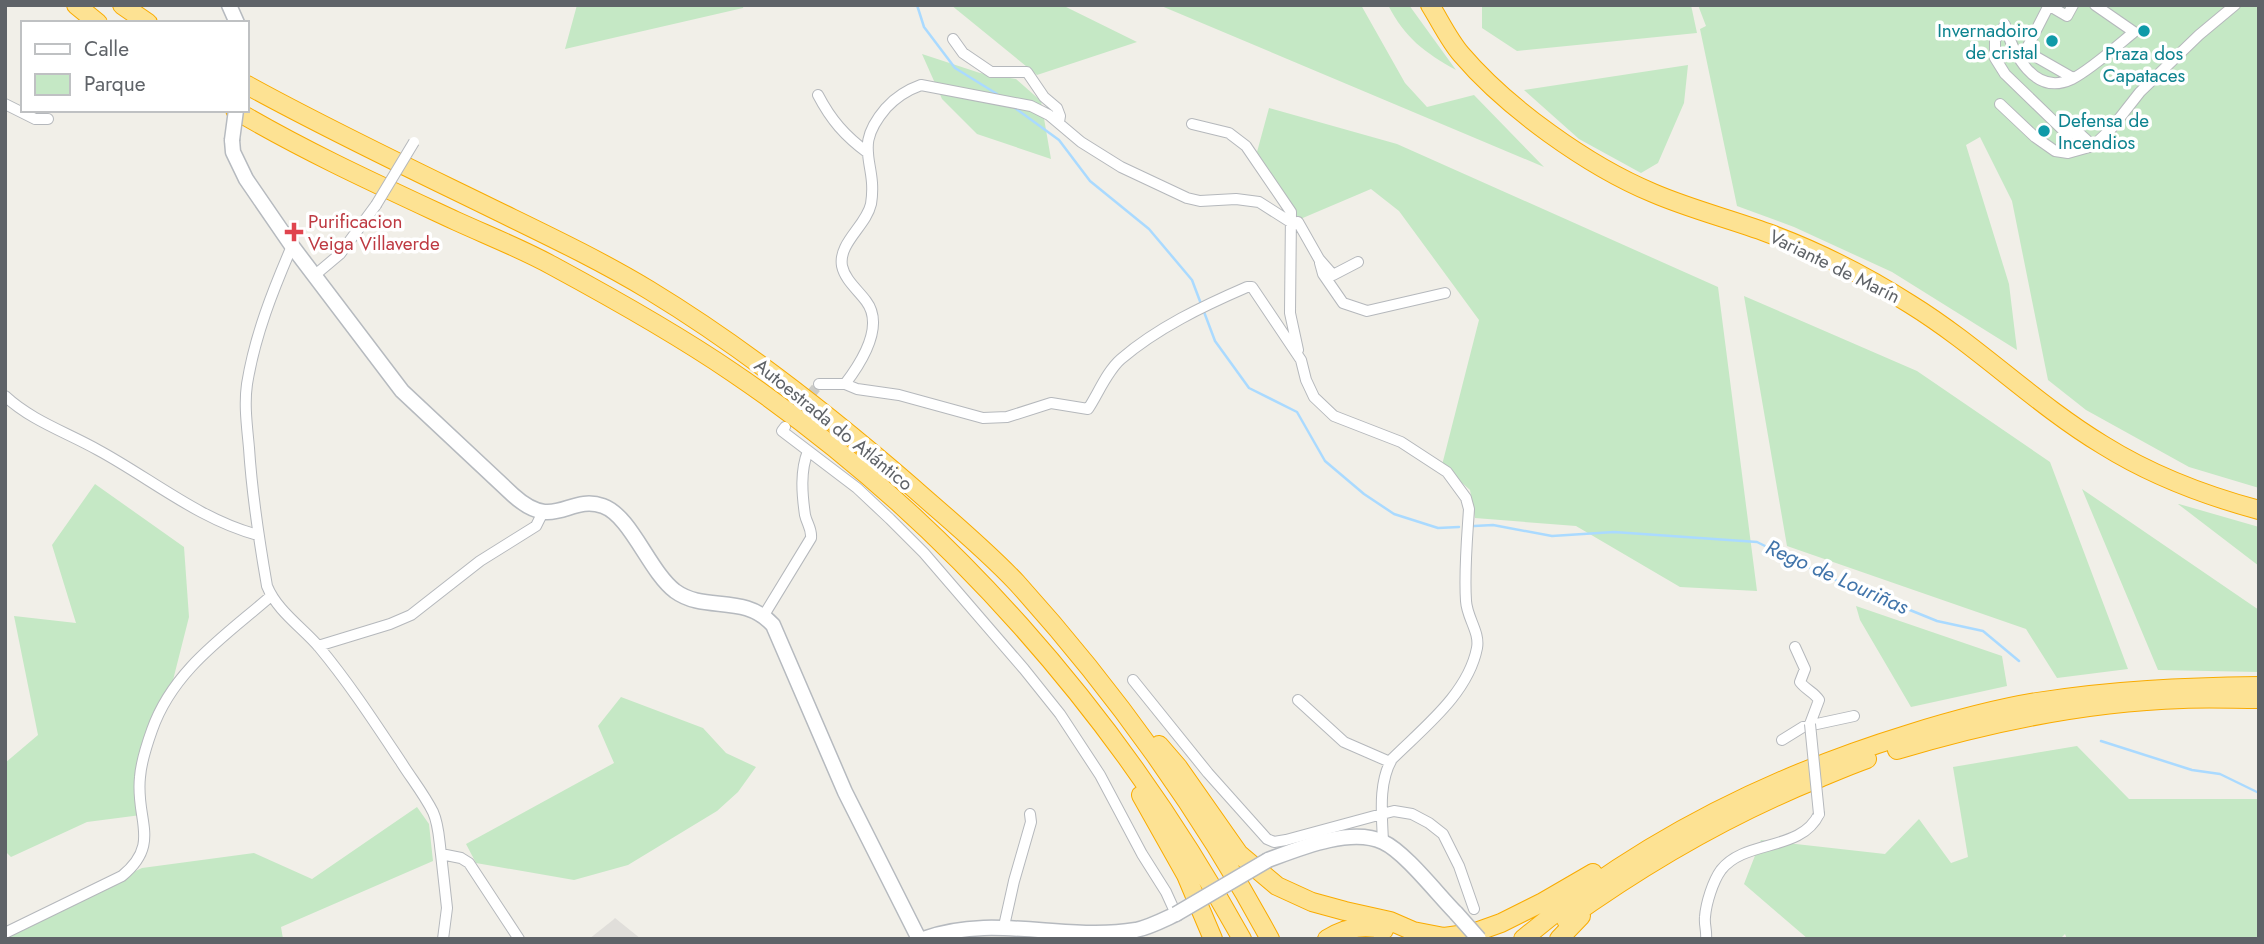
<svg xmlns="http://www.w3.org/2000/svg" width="2264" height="944" font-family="Jost,sans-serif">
<rect width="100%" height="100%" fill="#f1efe8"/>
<path fill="#e0deda" d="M615,918L641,939H589L613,920Z"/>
<path fill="#c5e8c5" d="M577,5H744L743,8L565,49Z
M951,5H1062L1137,42L1037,75Z
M1159,5H1361L1405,83L1427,107L1474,95L1544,167Z
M1388,5H1409L1456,70C1424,52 1405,38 1388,5Z
M1482,5H1691L1697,33L1517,51L1482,28Z
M1698,5H2259V488L2189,467L2086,410L2048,380L2012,201L1980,137L1966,145L2009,284L2017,350L1892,272L1794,227L1737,206L1700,29L1706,26Z
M922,54L980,73L1016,79L1041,101L1051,159L977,134L942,99Z
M1688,65L1684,103L1658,163L1641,173L1579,139L1524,90Z
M1269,108L1397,144L1718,287L1757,591L1680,587L1576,526L1475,518L1470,490L1442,465L1479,320L1399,211L1371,189L1298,220L1257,152Z
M1744,296L1917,371L2050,462L2128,669L2057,678L2026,629L1787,546Z
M95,484L184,547L189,617L171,688L140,777L141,815L87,822L11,857L5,851V763L38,735L14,616L76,623L52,545Z
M2082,489L2259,610V672L2158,670Z
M2179,504L2259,527V566L2178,504Z
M1856,606L2002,656L2007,686L1911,707L1860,620Z
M621,697L703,728L726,753L756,767L738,792L717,811L628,865L574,880L476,863L466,844L614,763L598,726Z
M2077,746L2129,799H2259V939H2067L2065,934L2060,939H1808L1744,884L1761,840L1885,854L1919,819L1951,863L1968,857L1953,767Z
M417,807L429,824L433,861L281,927L283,939H5L73,900L142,868L254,853L312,879Z"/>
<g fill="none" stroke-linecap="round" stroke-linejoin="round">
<path stroke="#aadaff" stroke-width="2.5" d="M917,5L924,27L955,68L997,94
M1015,108L1059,140L1090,181L1149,229L1192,280L1215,341L1249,388L1297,412L1325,461L1364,494L1394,514L1438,528L1459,527
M1474,526L1493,525L1552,536L1614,532L1757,542L1826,576L1937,621L1983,631L2019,661
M2101,741L2192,770L2220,774L2259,793"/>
<path stroke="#ccccc8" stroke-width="10" stroke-dasharray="10 5" stroke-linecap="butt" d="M791,419L819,384"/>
<defs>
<path id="street" d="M2049,5L2027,48L2031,54L2073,78
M2054,5L2055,9L2067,16L2073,5
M2005,25C2013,53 2034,97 2072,79C2090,70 2117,46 2134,32L2095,5
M2005,25L1995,40V58L2005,74L2065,132L2080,134L2093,146
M953,39L963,53L991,72H1027L1044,97L1057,108L1060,116L1059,122
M818,95C831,120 845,136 868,153
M5,104L35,119H48
M2000,104L2035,137L2055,151L2068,153L2093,146L2111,129L2140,92L2199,35L2235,5
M1192,124L1229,133L1246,146L1291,212L1290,313L1298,350
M292,246C273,290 255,335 247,384C244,405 247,426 249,448C252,495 259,540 267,586C277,611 303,628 319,647C349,683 375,723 401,762C411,778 424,794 433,812C439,825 439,840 441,854L461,858L469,863L519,939
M1320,263L1323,274L1343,303L1367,311L1445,293
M315,275L340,254L376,205
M819,384H845C861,363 885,326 866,301C858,290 845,280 842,266C838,243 866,226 871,204C878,161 851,149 886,108C896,97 907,90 921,85L1031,106L1049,115L1081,142L1121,167L1187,198L1200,201L1236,199L1259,202L1292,223L1298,222L1319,259L1333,275L1358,262
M845,384L857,389L899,395L983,418L1007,417L1051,403L1088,409C1098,394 1107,371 1121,359C1157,328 1203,306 1247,287H1252L1301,360L1306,380L1314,397L1334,416L1401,442L1447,472L1466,498L1469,509C1467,540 1464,571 1466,601C1467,618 1480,632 1477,648C1468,694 1423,728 1392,759C1378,783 1382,815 1383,842
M5,396C32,421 66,432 98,450C150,478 200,520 258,535
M785,427L782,431L857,488L890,519L924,553L1024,669L1060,714L1100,775L1142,854L1166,892L1176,914
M764,615L811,538C812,529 807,524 805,515C802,494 800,471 808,451
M318,646L390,624L411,615L480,561L536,526L543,512
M1795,647L1805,669L1800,682C1806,690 1814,692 1819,700L1810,724
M1133,680L1208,773L1267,839L1274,842L1286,840L1382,814L1394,811L1412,814L1429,823L1443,834L1459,866L1474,909
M1298,700L1344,742L1390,762
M1782,740L1803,727L1854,716
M441,854L447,908L443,939
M1004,926L1014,881L1031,822L1030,814
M5,933L122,876C162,843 135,820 140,777C141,763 147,744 152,730C173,670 225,636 271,596
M1706,939C1707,931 1704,924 1705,917C1706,903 1713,881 1721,870C1745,839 1801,852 1819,814"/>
<path id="secondary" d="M229,5L237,23
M232,140L233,152L246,179L292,246L402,391L513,495C555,533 568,494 603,506C631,516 649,571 675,591C705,613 744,593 773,625L845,792L919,939
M1268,860C1300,848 1351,827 1383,842C1405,852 1438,895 1456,913
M923,939C994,913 1064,942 1136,930C1150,927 1163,920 1176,914"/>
<path id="highway" d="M76,5L98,23
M122,5L148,23
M1430,5C1440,21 1449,40 1461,54C1507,108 1588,166 1653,193C1690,209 1730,219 1768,233C1817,251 1866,276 1910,304C1978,346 2035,404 2103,445C2151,475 2203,495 2259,510
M247,85C325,128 405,166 485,205C540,232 596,258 649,290C743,347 828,414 911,486C947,518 984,548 1017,583C1113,689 1202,813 1270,939
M235,110C306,152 381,186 456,221C489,236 522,249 553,266C614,299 675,333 732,372C945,516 1118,715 1242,939
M1159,745L1178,767L1239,854L1277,886L1312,902L1345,911L1390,921L1413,931L1444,937L1473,933L1501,923L1543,902L1593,873
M1897,750C1990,722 2086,702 2183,699C2208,698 2234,699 2259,699
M1141,795L1186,875L1213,939
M1566,920C1644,864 1728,815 1817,779C1834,772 1850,765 1867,759
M1327,939C1345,928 1363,924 1384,930
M1523,939C1636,844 1769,777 1909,734C1951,721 1994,709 2037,702C2111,690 2184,687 2259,686
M1559,939L1581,916"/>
</defs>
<use href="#street" stroke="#b5b8bc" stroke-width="12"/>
<use href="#secondary" stroke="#b6babf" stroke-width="17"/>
<use href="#highway" stroke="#f9ab00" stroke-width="20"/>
<use href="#street" stroke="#fff" stroke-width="10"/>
<use href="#secondary" stroke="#fff" stroke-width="14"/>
<use href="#highway" stroke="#fde293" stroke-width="18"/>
<defs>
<path id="street-bridge" d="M376,205L414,142
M1810,724L1819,814"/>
<path id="secondary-bridge" d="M232,140L236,110
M1456,913L1479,939
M1176,914L1268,860"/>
</defs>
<use href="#street-bridge" stroke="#b5b8bc" stroke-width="12" stroke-linecap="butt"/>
<use href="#secondary-bridge" stroke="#b6babf" stroke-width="17" stroke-linecap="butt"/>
<use href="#street-bridge" stroke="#fff" stroke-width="10"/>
<use href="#secondary-bridge" stroke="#fff" stroke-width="14"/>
</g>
<g fill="#0f9aa8" stroke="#fff" stroke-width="2.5">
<circle cx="2144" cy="31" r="7"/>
<circle cx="2052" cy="41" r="7"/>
<circle cx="2044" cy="131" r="7"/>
</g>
<path fill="#e0444e" stroke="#fff" stroke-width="2.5" d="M290.5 221.5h7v7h7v7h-7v7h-7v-7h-7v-7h7z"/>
<g text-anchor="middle" stroke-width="7" stroke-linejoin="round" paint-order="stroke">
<g font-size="19" fill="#0d838f" stroke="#fff" text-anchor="end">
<text x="2038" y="37">Invernadoiro<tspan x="2038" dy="22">de cristal</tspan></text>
<text x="2144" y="60" text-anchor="middle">Praza dos<tspan x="2144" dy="22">Capataces</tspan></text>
<text x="2058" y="127" text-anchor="start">Defensa de<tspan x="2058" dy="22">Incendios</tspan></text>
</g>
<g font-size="19" fill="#be3a42" stroke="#fff" text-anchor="start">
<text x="308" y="228">Purificacion<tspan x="308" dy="22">Veiga Villaverde</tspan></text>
</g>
<g font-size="19" fill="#5f6368" stroke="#fff">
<text transform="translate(1835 266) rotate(26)" y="7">Variante de Marín</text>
<text transform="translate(834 424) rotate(39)" y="7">Autoestrada do Atlántico</text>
</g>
<g font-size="21" font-style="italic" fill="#4174aa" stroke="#fff">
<text transform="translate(1837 577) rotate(24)" y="7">Rego de Louriñas</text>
</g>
</g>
<rect width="2264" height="944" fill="none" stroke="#5f6368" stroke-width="14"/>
<rect x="21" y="21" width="228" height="91" fill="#ffffff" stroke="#bfc1c3" stroke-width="2"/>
<rect x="35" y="44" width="35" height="10" fill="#ffffff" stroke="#bfc1c3" stroke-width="2"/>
<text x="84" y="56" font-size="21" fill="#5f6368">Calle</text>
<rect x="35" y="74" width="35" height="21" fill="#c5e8c5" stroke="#bfc1c3" stroke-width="2"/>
<text x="84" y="91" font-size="21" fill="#5f6368">Parque</text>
</svg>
